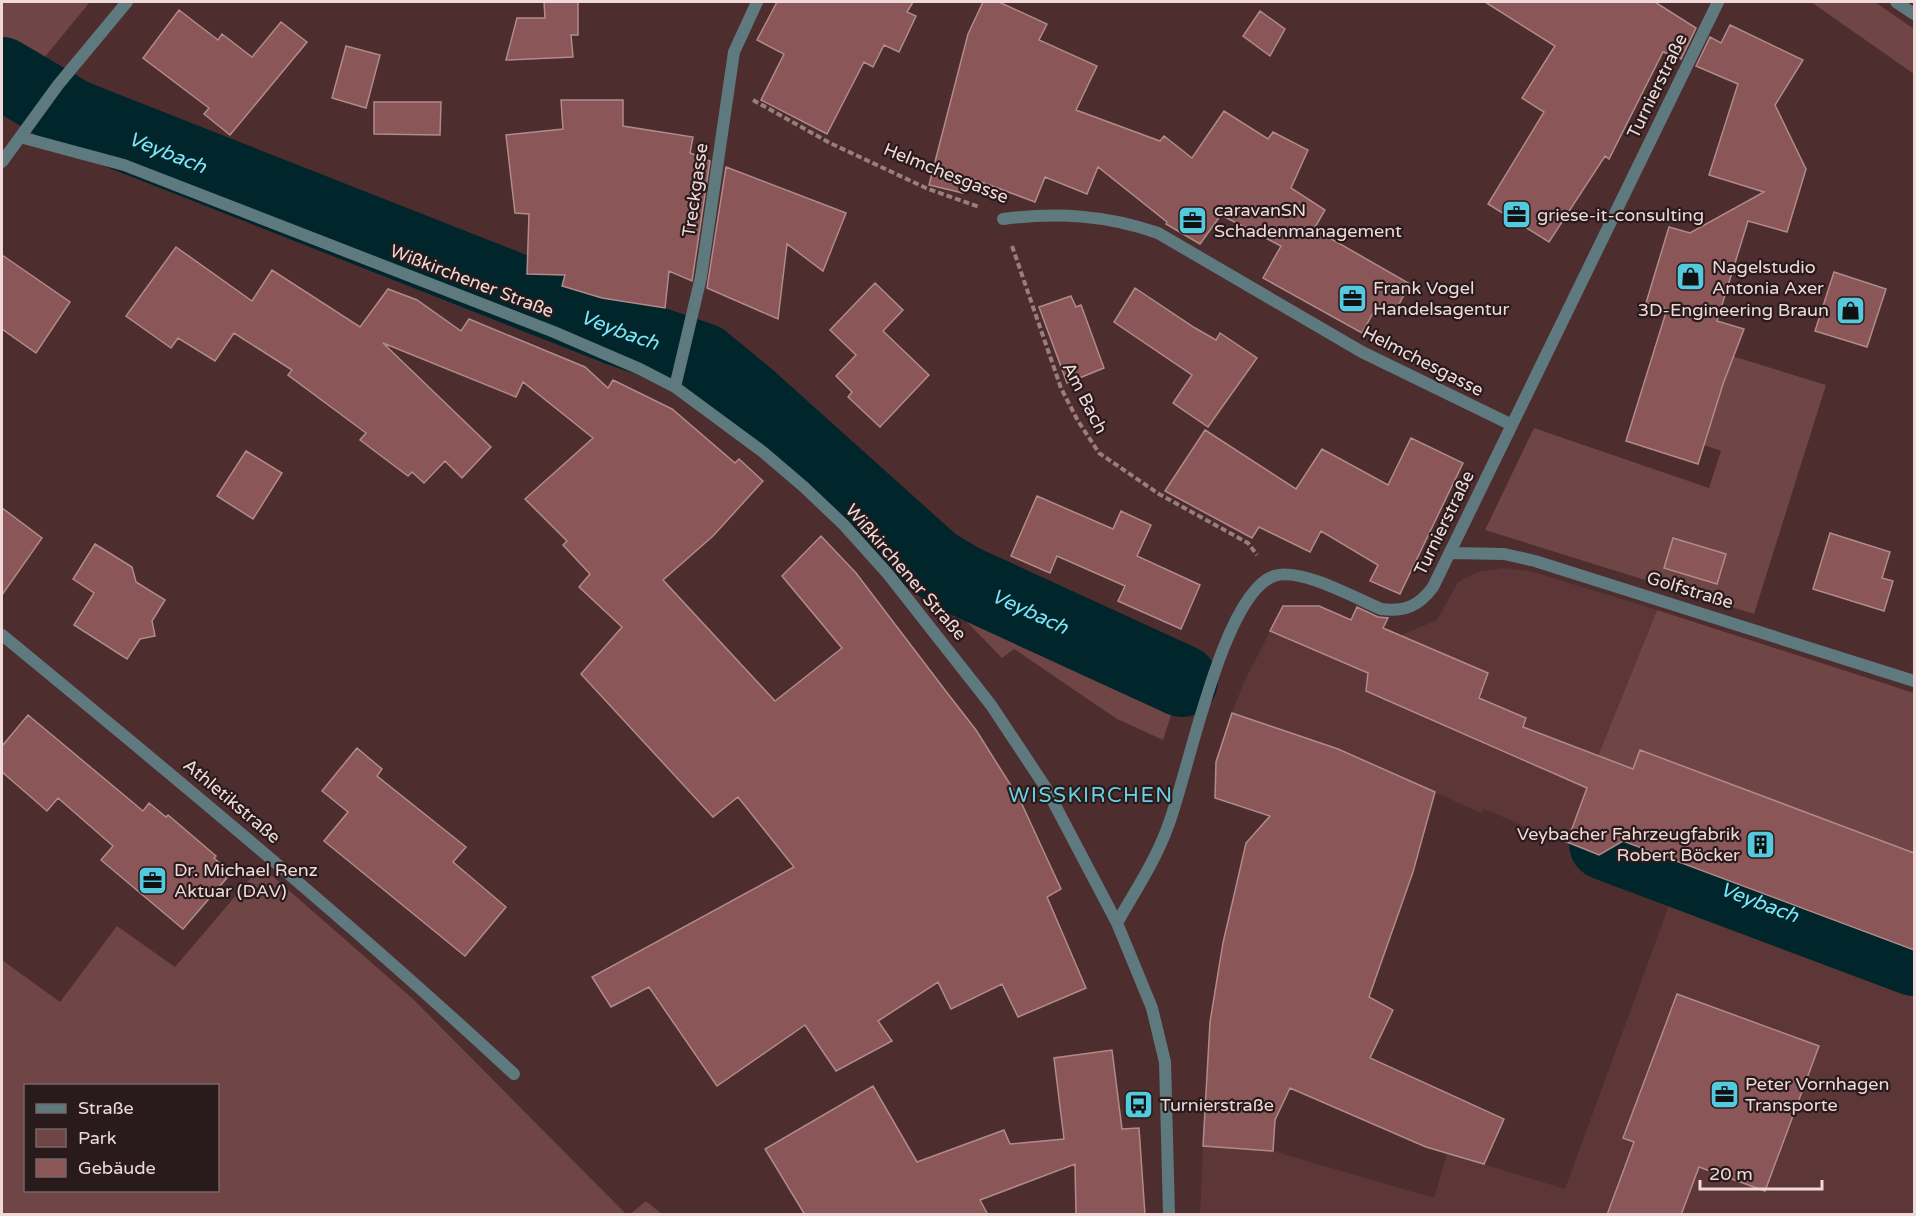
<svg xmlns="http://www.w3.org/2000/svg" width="1916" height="1216" font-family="'Varela Round',sans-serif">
<rect width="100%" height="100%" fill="#4d2d2e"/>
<path fill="#5d3637" d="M1504,568L1530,571L1657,610L1598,756L1640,750L1914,853V950L1609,836L1600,858L1484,809L1481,813L1336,748L1232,713L1244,682L1283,606H1319L1397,641L1401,635L1437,620L1458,582L1477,572Z
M1675,889L1914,981V1214H1200L1203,1146L1273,1151L1434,1198L1447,1153L1565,1189Z"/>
<path fill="#6f4546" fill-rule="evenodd" d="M2,2H90L2,109Z
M1811,2H1875L1914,29V74Z
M1732,356L1826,385L1754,614L1485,530L1534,428L1709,488L1721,451L1704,445Z
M988,603L1128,671L1179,690L1163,740L1117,719L1014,649L1002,658L963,618L972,608Z
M1657,610L1914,693V853L1640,750L1633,769L1598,756Z
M1608,835L1914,950V981L1600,858Z
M261,866L412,998L626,1214H2V960L60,1002L117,926L175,967ZM26,1086H218V1190H26Z
M646,1201L662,1214H630Z"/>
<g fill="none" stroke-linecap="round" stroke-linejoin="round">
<g stroke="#00252b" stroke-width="72">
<path id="s1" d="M2,73L73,115L621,331L703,359L748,396L934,563L962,580L1182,681"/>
<path id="s2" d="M1605,844L1914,960"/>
</g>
</g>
<path fill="#8a5657" stroke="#b18b8b" stroke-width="1.5" d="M544,2H578V35H571L573,57L506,60L517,18H545Z
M777,2H913L907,12L916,16L899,52L884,45L873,67L864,62L827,134L761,100L784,54L757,40Z
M983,2H999L1047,24L1039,40L1097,66L1076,110L1160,141L1164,136L1192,158L1224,111L1268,139L1273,132L1308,150L1291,188L1325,210L1314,229L1410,284L1393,315L1377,306L1362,333L1263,278L1281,246L1221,215L1200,244L1166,224L1167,222L1098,167L1087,194L1045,177L1035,202L968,177L963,193L929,185L968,34Z
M1485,2H1655L1696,28L1681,59L1663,52L1609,159L1605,156L1549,242L1488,204L1544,112L1522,98L1555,46Z
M179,10L218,40L222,34L252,57L281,22L307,42L230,135L204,114L209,108L143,58Z
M1260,11L1285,29L1270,56L1243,36Z
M1730,25L1803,60L1775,105L1806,169L1787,232L1748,221L1717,321L1744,329L1723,384L1698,464L1626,441L1667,309L1646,303L1669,227L1690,233L1764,192L1709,175L1738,84L1696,66L1710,37L1721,43Z
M346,46L380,55L366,108L332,98Z
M561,100H623V126L693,137L690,153L710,161L692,281L669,271L665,308L602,298L562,286L565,275L527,274L529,214L515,213L506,135L563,129Z
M374,102H441L440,135L374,134Z
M726,167L846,213L823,271L787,244L778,319L707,288Z
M176,247L252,301L272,270L360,327L388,289L417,300L461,331L469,319L585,367L608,388L613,380L672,409L735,463L739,459L763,481L713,536L663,580L775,701L842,648L782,576L821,536L856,573L948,694L976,730L1020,800L1061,889L1047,897L1086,988L1018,1017L1002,984L951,1009L938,982L878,1021L892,1041L836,1071L805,1025L717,1086L649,987L611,1007L592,977L794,867L738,797L713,817L581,674L622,627L579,587L590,574L563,545L567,541L525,499L593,438L523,382L516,397L383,343L491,447L462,478L445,461L424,483L412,472L408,476L360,440L366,433L288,375L292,370L234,333L215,361L178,338L171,348L126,316Z
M2,255L70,302L36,353L2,329Z
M1834,272L1886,289L1867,347L1815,331Z
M875,283L903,310L883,331L929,375L880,427L848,397L852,392L836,376L856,355L830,330Z
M1135,288L1195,328L1216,340L1220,333L1257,358L1208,427L1173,403L1192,375L1114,322Z
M1071,296L1076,307L1081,305L1104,368L1067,383L1039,307Z
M1205,430L1296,489L1322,449L1388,485L1411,438L1463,463L1400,594L1370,581L1378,565L1321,531L1310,552L1259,527L1252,538L1165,491Z
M246,451L282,473L253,519L217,496Z
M1037,496L1113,529L1121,511L1151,525L1137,556L1200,585L1181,629L1118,601L1125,586L1057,556L1050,573L1011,556Z
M2,508L42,538L2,595Z
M1830,533L1890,552L1882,578L1893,581L1884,611L1813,589Z
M1673,538L1726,554L1717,584L1664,568Z
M95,544L132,567L136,582L165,600L152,621L155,636L140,639L127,659L74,625L94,593L73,579Z
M1283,606H1319L1351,620L1357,607L1378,617L1388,618L1383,628L1488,673L1479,698L1526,718L1523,727L1633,769L1640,750L1914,853V950L1623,841L1599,855L1567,842L1587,788L1366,691L1368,673L1270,631Z
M1232,713L1338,749L1435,792L1413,872L1369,997L1393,1010L1370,1058L1504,1119L1484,1164L1426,1147L1290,1088L1275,1120L1273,1151L1203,1146L1210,1022L1223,943L1246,843L1270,816L1215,798L1216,762Z
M28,715L143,811L149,803L166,817L168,815L216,856L214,858L231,873L183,929L101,860L113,846L58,798L47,811L2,772V746Z
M357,748L382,769L377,776L466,847L453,862L506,907L465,956L324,841L348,812L322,791Z
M1677,994L1819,1046L1765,1191L1699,1167L1681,1215H1607L1634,1142L1623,1138Z
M1112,1050L1122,1129L1139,1128L1145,1215H1076L1075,1164L980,1200L988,1215H805L765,1149L873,1086L917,1162L1004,1130L1010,1144L1064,1139L1054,1058Z"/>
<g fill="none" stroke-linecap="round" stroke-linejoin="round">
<path stroke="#997e7e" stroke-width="4" stroke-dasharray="6 3" stroke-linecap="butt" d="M753,100L830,143L926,188L979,207
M1012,246L1061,388L1078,421L1099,453L1159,494L1248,543L1257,555"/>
<path stroke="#5f7a7f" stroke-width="12" d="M1896,2L1914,14
M20,137L124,165L554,332L640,369L675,387L763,452L804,487L844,525L888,574L991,705L1046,788L1117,923L1152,1008L1165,1062L1169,1214
M2,162L58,85L127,2
M1003,219C1057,212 1106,215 1158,233L1362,352L1512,425
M675,387L701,277L734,52L757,2
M1450,553L1504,554L1535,561L1914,681
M2,635C176,778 349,921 514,1074
M1117,923C1135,891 1156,860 1168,826C1188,775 1222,594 1274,576C1300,567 1355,598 1381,609C1405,612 1419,606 1433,587L1718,2"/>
</g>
<defs>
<symbol id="office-square" viewBox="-11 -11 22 22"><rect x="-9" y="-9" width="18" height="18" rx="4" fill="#54cade" stroke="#291a1b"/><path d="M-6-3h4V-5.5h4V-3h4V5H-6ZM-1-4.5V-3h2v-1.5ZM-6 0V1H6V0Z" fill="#111"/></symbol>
<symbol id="shop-square" viewBox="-11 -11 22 22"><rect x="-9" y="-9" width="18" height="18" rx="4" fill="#54cade" stroke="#291a1b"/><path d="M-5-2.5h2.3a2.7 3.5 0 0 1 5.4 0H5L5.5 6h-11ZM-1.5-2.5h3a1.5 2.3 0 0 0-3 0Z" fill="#111"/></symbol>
<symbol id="building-square" viewBox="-11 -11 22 22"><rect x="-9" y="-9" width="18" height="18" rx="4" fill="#54cade" stroke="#291a1b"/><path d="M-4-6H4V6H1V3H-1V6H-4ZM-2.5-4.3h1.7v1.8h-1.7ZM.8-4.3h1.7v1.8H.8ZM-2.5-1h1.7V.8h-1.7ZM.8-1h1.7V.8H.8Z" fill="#111"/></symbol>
<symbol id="bus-square" viewBox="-11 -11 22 22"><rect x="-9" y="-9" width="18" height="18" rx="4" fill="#54cade" stroke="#291a1b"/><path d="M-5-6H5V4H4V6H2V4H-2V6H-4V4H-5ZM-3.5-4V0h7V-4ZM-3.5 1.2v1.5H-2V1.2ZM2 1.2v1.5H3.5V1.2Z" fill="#111"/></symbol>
</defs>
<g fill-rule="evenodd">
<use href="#office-square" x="1500" y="198" width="33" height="33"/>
<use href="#office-square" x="1176" y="204" width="33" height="33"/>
<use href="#shop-square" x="1674" y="260" width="33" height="33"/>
<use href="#office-square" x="1336" y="282" width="33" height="33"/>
<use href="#shop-square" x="1834" y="294" width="33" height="33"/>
<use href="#building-square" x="1744" y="828" width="33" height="33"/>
<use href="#office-square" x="136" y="864" width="33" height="33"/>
<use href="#office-square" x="1708" y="1078" width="33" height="33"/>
<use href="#bus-square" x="1122" y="1088" width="33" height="33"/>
</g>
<g text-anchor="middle" stroke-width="4.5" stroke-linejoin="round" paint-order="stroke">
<g font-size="18" fill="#efd9d9" stroke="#291a1b">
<text transform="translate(1657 86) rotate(-64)" y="6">Turnierstraße</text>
<text transform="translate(946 173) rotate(22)" y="6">Helmchesgasse</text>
<text transform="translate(695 190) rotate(-82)" y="6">Treckgasse</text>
<text transform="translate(472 281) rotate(21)" y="6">Wißkirchener Straße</text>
<text transform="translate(1423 361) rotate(27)" y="6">Helmchesgasse</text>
<text transform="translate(1085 398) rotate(63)" y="6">Am Bach</text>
<text transform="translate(1444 523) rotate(-64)" y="6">Turnierstraße</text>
<text transform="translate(906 572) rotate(49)" y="6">Wißkirchener Straße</text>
<text transform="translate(1690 590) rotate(17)" y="6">Golfstraße</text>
<text transform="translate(232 801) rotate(40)" y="6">Athletikstraße</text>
</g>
<g font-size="18" fill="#efd9d9" stroke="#291a1b" text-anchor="start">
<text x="1214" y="216">caravanSN<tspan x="1214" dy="21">Schadenmanagement</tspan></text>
<text x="1537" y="221">griese-it-consulting</text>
<text x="1712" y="273">Nagelstudio<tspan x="1712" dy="21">Antonia Axer</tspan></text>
<text x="1373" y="294">Frank Vogel<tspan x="1373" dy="21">Handelsagentur</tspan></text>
<text x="1829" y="316" text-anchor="end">3D-Engineering Braun</text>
<text x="1740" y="840" text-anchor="end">Veybacher Fahrzeugfabrik<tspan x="1740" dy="21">Robert Böcker</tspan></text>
<text x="174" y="876">Dr. Michael Renz<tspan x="174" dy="21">Aktuar (DAV)</tspan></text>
<text x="1745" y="1090">Peter Vornhagen<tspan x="1745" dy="21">Transporte</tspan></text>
<text x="1160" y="1111">Turnierstraße</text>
</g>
<g font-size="20" font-style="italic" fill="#7ee6f8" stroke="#291a1b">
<text dy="7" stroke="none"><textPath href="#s1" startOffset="184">Veybach</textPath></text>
<text dy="7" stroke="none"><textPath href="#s1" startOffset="670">Veybach</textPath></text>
<text dy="7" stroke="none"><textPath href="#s1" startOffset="1174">Veybach</textPath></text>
<text dy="7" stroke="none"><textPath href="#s2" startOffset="165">Veybach</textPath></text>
</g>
<g font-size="21" letter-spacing="1.5" fill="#6ad2e5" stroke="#291a1b">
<text x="1091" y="802">WISSKIRCHEN</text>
</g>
</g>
<rect width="1916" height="1216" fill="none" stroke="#efd9d9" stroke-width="6"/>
<rect x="24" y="1084" width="195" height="108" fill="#291a1b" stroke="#786667" stroke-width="1.5"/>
<rect x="36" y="1104" width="30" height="9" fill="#5f7a7f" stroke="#786667" stroke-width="1.5"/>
<text x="78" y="1114" font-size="18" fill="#efd9d9">Straße</text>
<rect x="36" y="1129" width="30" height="18" fill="#6f4546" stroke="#786667" stroke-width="1.5"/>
<text x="78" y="1144" font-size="18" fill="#efd9d9">Park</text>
<rect x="36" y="1159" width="30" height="18" fill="#8a5657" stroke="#786667" stroke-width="1.5"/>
<text x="78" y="1174" font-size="18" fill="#efd9d9">Gebäude</text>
<path d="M1700 1180v9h122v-9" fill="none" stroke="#efd9d9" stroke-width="3"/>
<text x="1709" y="1180" font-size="18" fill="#efd9d9" stroke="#291a1b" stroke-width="4.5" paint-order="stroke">20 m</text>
</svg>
